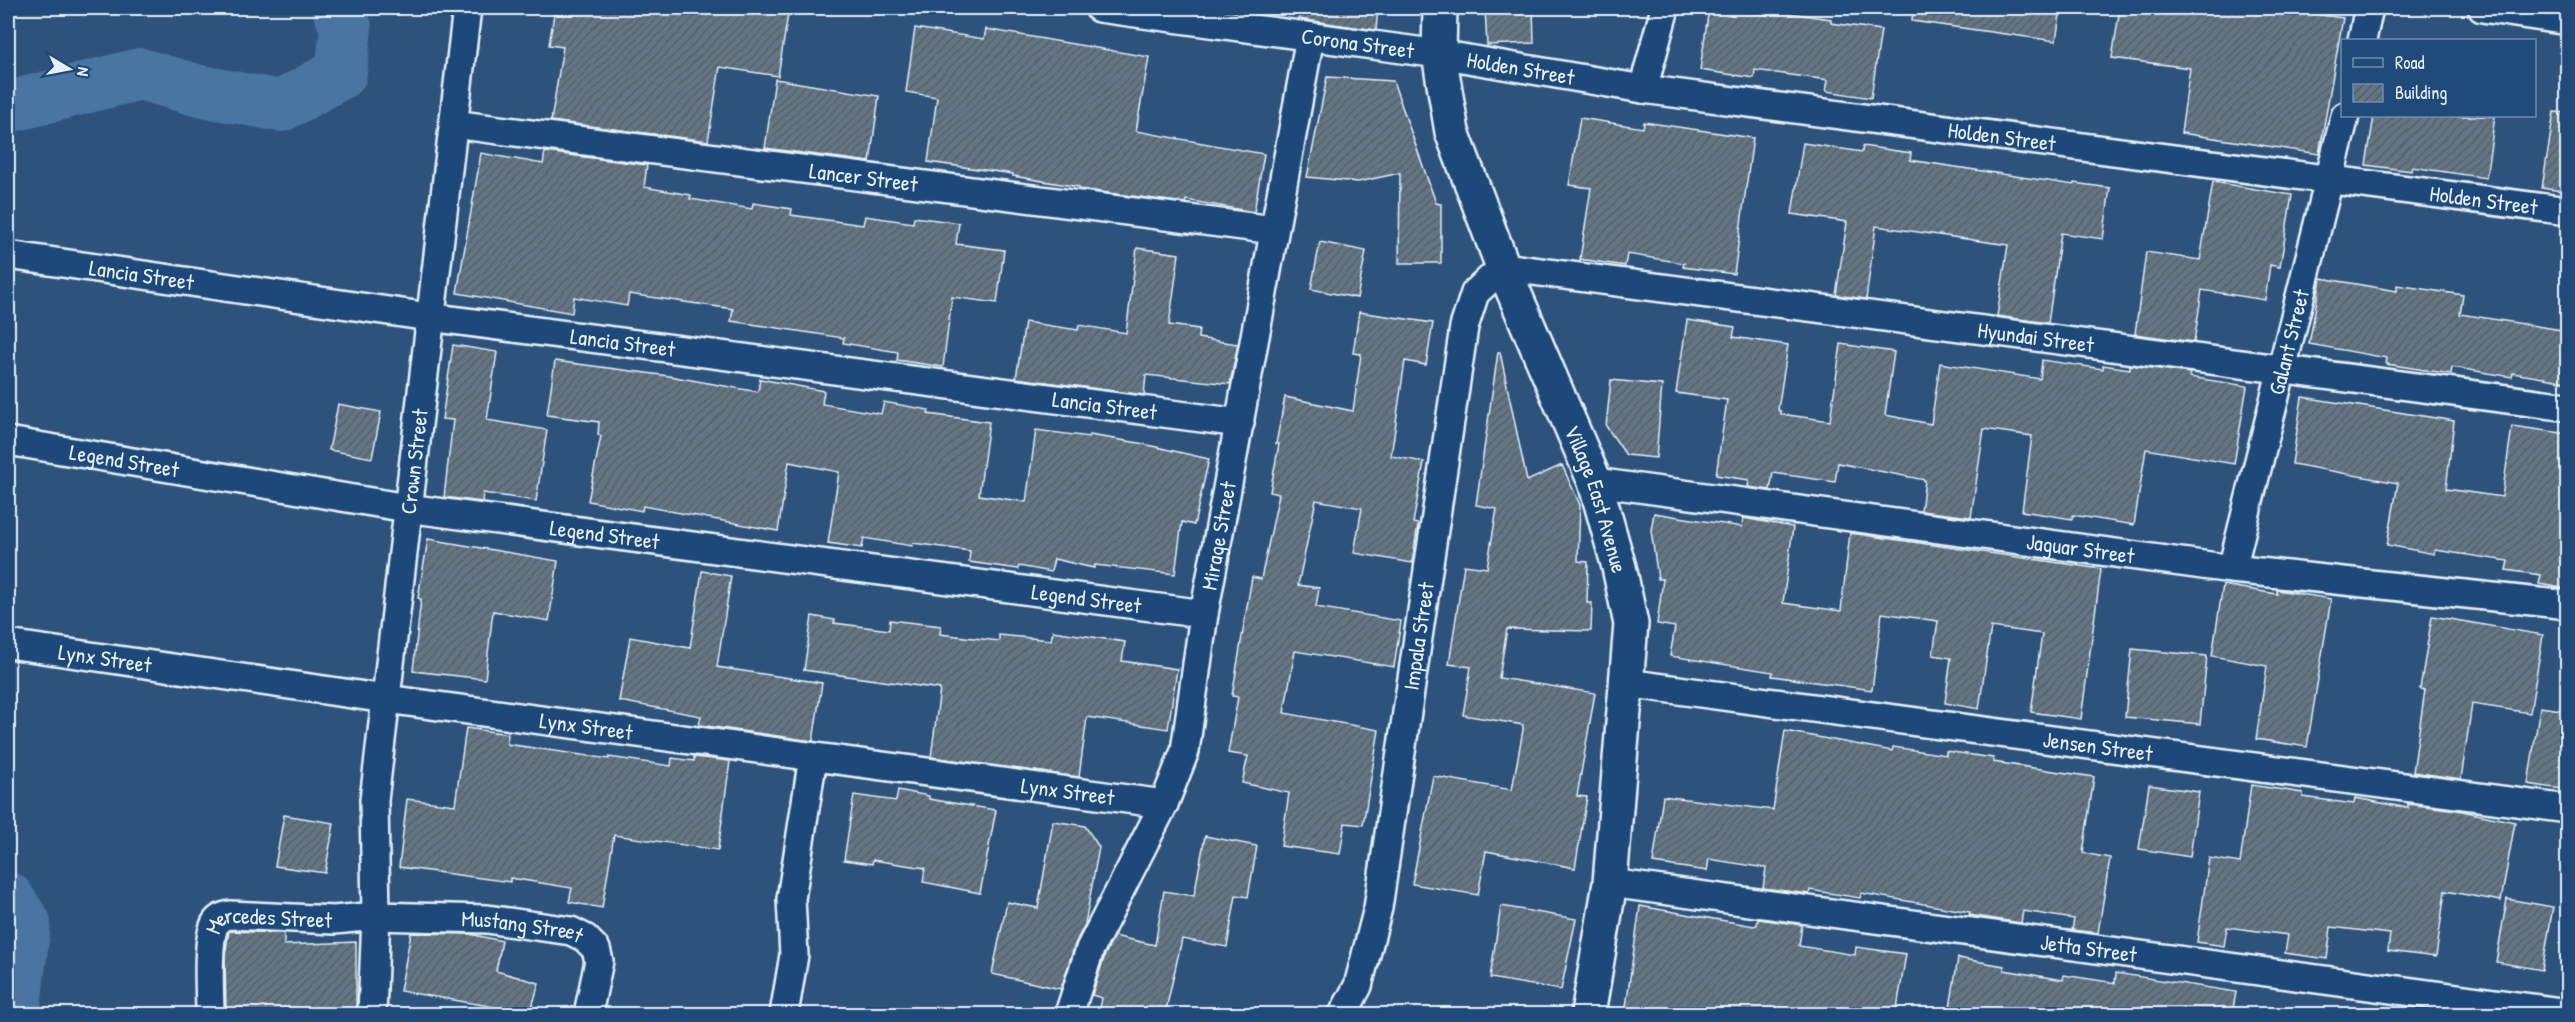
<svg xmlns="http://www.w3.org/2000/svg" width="2575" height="1022" font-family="'Patrick Hand',sans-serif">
<defs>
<pattern id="building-hatch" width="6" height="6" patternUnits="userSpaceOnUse" patternTransform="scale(1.5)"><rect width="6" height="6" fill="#637584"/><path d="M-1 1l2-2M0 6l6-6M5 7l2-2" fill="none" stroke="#545e67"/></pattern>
</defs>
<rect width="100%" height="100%" fill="#2d537c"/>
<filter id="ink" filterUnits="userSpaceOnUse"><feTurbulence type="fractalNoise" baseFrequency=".0167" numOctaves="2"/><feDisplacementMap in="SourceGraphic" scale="12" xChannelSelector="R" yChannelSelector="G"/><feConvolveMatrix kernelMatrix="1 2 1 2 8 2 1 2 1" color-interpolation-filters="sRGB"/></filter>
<g filter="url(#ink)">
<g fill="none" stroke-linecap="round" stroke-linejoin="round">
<path stroke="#4874a3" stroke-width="52" d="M8,107L140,74L196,90L281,106L341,73L346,28L338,8
M8,898L25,923L14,1014"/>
</g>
<path fill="url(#building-hatch)" stroke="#e8f1f8" stroke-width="1.5" d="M555,8H789L778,76L720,67L708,141L551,121L563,47L549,45Z
M1299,8H1378L1376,30L1299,19Z
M1485,8H1533L1534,43L1487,45Z
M1709,8L1767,15L1768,10L1831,19V23L1881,30L1871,98L1826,91L1828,80L1755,70L1754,78L1700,70Z
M1913,8H2061L2056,41L1912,21Z
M2120,8H2272L2343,18L2319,154L2181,133L2190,68L2112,58Z
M915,28L984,39L986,29L1149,57L1136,131L1264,154L1254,212L1186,200L1185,203L1079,189V187L1013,176V174L928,162L937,97L906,92Z
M1327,77L1393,81L1436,203L1441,204V263H1399L1400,173L1358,182L1307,177Z
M775,79L879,96L870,162L765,148Z
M2554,112L2568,113V192L2542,188Z
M2374,116H2495L2486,178L2412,167L2411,171L2366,165Z
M1580,118L1643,128L1644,122L1753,138L1734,274L1683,267L1684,263L1627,254L1625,266L1580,259L1591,188L1569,185Z
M1803,143L1862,152L1863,146L1911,153L1910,160L2074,185V183L2110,188L2103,239L2061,233L2048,323L1997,316L2008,245L1876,226L1866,299L1836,295L1847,222L1792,214Z
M545,152L647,165L644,187L691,195L690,199L752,209L753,203L792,209L791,215L863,225L865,216L913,223L914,217L959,223L956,244L1004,250L997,303L952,297L943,367L897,360L898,352L843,343L844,338L731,321L733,309L629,294L627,306L574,297L572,313L457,293L481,153L543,164Z
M2213,182L2292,195L2280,267L2270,265L2265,300L2202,290L2194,342L2135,334L2146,252L2200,260Z
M1320,242L1366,251L1357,298L1311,289Z
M1137,248L1179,254L1169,325L1199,329L1198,338L1238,344L1230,384L1146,375L1144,395L1016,378L1025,322L1078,330L1079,325L1126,333Z
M2321,278L2397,291V285L2463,295L2460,314L2568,331V382L2513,373L2512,377L2452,367L2451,374L2386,364L2387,358L2309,344Z
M1359,312L1433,323L1426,365L1405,361L1391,456L1424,462L1413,523L1418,524L1412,563L1354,553L1362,508L1316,500L1298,585L1319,588L1316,607L1401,621L1394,667L1295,651L1284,713L1379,730L1363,825L1345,823L1340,854L1281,846L1289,793L1242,783L1248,756L1228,753L1238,697L1232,696L1252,577L1261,579L1279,494L1270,492L1279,444H1276L1285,397L1353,411L1361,354L1353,353Z
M1687,320L1735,327L1733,337L1788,345L1778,410L1781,411V414L1830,421L1841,344L1894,352L1885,415L1931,424L1940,363L2040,379L2042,360L2103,369V365L2130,369V365L2190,373L2189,377L2247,386L2234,464L2146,449L2134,525L2073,515L2072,519L2022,511L2032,436L1984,429L1971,517L1921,511L1925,480L1838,463L1835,482L1773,473L1770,490L1748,487L1749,480L1716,475L1727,400L1676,393Z
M453,345L497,352L487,420L547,430L536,501L483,493L482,502L444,497L453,420L442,419Z
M1498,352H1500L1527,481L1562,465L1580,505L1578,561L1588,562L1587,603H1592L1591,631L1507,629L1499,678L1595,693L1577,796L1587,797L1575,868L1486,851L1478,895L1412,884L1433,776L1512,790L1523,730V725L1463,715L1471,667L1449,664L1464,565L1487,568L1497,509L1476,505Z
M555,361L669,376L758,392L760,379L824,391L822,404L881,414L884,402L929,410L928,414L989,422L979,495L1026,502L1036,430L1089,437V435L1139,443L1209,459L1194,525L1182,522L1175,574L1095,565L1094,568L1054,559L1051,572L1019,566L1018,569L969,562L970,551L913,543L912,546L864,538L862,548L828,543L839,472L789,462L778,531L643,506L642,511L588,501L601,436L598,435L599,422L547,415Z
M1611,380L1662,385L1656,458L1626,455L1606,426Z
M2302,397L2454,421L2446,489L2502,497L2512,426L2568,434V589L2539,584L2541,575L2506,570L2508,561L2435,550L2434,554L2387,545L2398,483L2292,464Z
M338,404L381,412L372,458L329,450Z
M1654,513L1742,527L1743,518L1793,527L1783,603L1841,611L1850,533L2101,569L2081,719L2031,712L2042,634L1991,627L1979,709L1945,703L1951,658L1933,655L1938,621L1882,613L1872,690L1772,676L1773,672L1670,656L1675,627L1657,624L1663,579H1658L1651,530Z
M428,539L558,561L549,621L493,611L485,679L413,671L421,599L418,598Z
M702,571L731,576L717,667L822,683L813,741L699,725L701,716L619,701L630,637L690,648Z
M2223,585L2277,594V590L2331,599L2307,747L2256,739L2267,666L2212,656Z
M812,616L835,620L834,623L889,630L890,620L941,626L940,634L999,641V635L1051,640L1053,631L1125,642L1122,661L1177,669L1168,729L1087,717L1079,777L931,757L940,689L804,670Z
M2432,616L2543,635L2530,713L2472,704L2461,779L2413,772L2425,690L2420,689Z
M2132,649L2207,656L2200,724L2125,717Z
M2540,707L2568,711V790L2528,784Z
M466,728L508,734L507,744L609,759V757L671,766L672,758L694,761V757L730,761L718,850L614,835L602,908L569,902L572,888L510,878V882L399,867L407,799L455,805Z
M1785,731L1892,751L1893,747L1946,755V751L1993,758V762L2094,777L2083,853L2110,858L2098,933L2072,930L2074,919L2023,911L2021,923L1969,915L1970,912L1861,893L1860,898L1810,890L1809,894L1763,888L1766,868L1709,859L1707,871L1653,863L1663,796L1773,810Z
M2149,785L2199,792L2190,857L2139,849Z
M2251,785L2303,793V797L2354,804L2355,798L2408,808V804L2457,810L2515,822L2501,901L2445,891L2436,957L2388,951L2390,934L2331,927L2327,959L2285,953L2288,935L2227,927L2224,946L2197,942L2209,858L2240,863Z
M898,790L929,796V799L996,810L980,893L923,882L925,868L873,860L872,864L844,860L854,795L896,801Z
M284,815L334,823L325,873L275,866Z
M1053,821L1085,826L1099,847L1085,924L1075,944L1061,989L992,974L1007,902L1038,908Z
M1205,836L1257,846L1248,897L1236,895L1227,947L1182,939L1165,1014H1099L1102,998L1092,995L1105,955L1114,936L1155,945L1164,891L1194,896Z
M2507,899L2553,907L2542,970L2496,962Z
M1501,906L1576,919L1561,990L1490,978Z
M1640,906L1754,926L1757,925L1758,919L1802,925L1799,946L1855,955L1856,947L1906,954L1896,1014H1625Z
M229,931L284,933V945L356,942V1014H226L225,956Z
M411,933L470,934L502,941L496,971L539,983L530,1014H519L489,1006L400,991Z
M1958,958L2004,966V970L2063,980L2064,975L2115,983L2116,973L2236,992L2232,1014H1949Z"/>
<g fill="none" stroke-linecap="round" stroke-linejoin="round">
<defs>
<g id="minor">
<path id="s1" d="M1099,8L1439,54L1643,89L2568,211"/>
<path d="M2482,8L2568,21"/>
<path d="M2362,40L2369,8"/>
<path d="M1643,89L1665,8"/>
<path id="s2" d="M453,124L1274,230"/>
<path id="s3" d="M8,255L429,317L1240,423"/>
<path id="s4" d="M8,441L407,508L1204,614"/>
<path id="s5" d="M1595,482L2232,569L2568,605"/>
<path id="s6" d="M2232,569L2345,116"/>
<path id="s7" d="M8,644L386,699L1164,804"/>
<path id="s8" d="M1626,683L2568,809"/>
<path id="s9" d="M1610,883L2568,1013"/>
<path id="s10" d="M210,1014C210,993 206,942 215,924C218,918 224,916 230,915L334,920L376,916L487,919L571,931L585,938L596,949L599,961L588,1014"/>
<path id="s11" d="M372,1014L376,916L374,800L467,8"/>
<path d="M784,1014L794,955L791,899L813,757"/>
<path id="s12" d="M1069,1014L1090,949L1164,804L1185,751L1204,614L1310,37"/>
<path id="s13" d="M1343,1014L1358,986L1378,908L1464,327L1475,293L1503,267L2568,407"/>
</g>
<g id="tertiary">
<path id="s14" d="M1440,8L1439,54L1452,132L1503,267L1595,482L1619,567L1631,624L1610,883L1588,1014"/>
</g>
</defs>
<use href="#minor" stroke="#e8f1f8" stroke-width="32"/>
<use href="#tertiary" stroke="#e8f1f8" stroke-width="38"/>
<use href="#minor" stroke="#1f4a7a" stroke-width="27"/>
<use href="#tertiary" stroke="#1f4a7a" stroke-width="33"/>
</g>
</g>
<g text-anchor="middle" stroke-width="4.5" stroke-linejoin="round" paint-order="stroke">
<g font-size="22" fill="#e8f1f8" stroke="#1f4a7a">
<text dy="8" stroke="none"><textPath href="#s1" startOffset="261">Corona Street</textPath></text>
<text dy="8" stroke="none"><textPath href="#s1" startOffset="426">Holden Street</textPath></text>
<text dy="8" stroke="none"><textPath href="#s1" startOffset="912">Holden Street</textPath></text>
<text dy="8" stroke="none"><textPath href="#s2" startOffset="414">Lancer Street</textPath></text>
<text dy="8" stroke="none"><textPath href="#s1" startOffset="1398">Holden Street</textPath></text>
<text dy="8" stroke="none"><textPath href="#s3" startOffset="135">Lancia Street</textPath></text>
<text dy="8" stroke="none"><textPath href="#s13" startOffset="1311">Hyundai Street</textPath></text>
<text dy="8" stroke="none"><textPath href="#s3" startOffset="621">Lancia Street</textPath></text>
<text dy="8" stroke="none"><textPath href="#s6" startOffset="234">Galant Street</textPath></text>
<text dy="8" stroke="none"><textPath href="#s3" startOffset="1107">Lancia Street</textPath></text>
<text dy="8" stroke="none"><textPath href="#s4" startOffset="118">Legend Street</textPath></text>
<text dy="8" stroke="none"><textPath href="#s11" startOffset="555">Crown Street</textPath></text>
<text dy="8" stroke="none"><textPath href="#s14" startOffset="520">Village East Avenue</textPath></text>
<text dy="8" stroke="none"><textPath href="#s4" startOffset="604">Legend Street</textPath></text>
<text dy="8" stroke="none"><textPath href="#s12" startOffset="506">Mirage Street</textPath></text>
<text dy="8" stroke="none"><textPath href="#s5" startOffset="490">Jaguar Street</textPath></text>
<text dy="8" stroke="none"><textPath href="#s4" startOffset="1090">Legend Street</textPath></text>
<text dy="8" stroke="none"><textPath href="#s13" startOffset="387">Impala Street</textPath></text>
<text dy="8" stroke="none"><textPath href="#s7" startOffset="98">Lynx Street</textPath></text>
<text dy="8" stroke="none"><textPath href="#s7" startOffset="584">Lynx Street</textPath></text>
<text dy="8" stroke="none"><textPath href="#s8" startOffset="476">Jensen Street</textPath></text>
<text dy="8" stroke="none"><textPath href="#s7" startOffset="1070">Lynx Street</textPath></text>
<text dy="8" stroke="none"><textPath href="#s10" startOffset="402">Mustang Street</textPath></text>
<text dy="8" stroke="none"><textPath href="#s10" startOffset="146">Mercedes Street</textPath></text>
<text dy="8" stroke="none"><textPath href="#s9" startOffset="483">Jetta Street</textPath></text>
</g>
</g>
<rect width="2575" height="1022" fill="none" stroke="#1f4a7a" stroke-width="30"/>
<rect x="15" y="15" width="2545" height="992" fill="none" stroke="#e8f1f8" stroke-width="2" filter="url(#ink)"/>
<rect x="2341" y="39" width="195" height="78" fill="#1f4a7a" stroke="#6f8dac" stroke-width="1.5"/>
<rect x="2353" y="58" width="30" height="9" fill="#1f4a7a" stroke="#6f8dac" stroke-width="1.5"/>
<text x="2395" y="69" font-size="18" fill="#e8f1f8">Road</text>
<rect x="2353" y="84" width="30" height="18" fill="url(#building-hatch)" stroke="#6f8dac" stroke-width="1.5"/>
<text x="2395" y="99" font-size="18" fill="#e8f1f8">Building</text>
<g transform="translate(69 69) rotate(100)" stroke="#1f4a7a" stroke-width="4.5" paint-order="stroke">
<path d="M0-4.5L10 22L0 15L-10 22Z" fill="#e8f1f8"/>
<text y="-9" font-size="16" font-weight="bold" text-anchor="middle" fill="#e8f1f8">N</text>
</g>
</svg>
